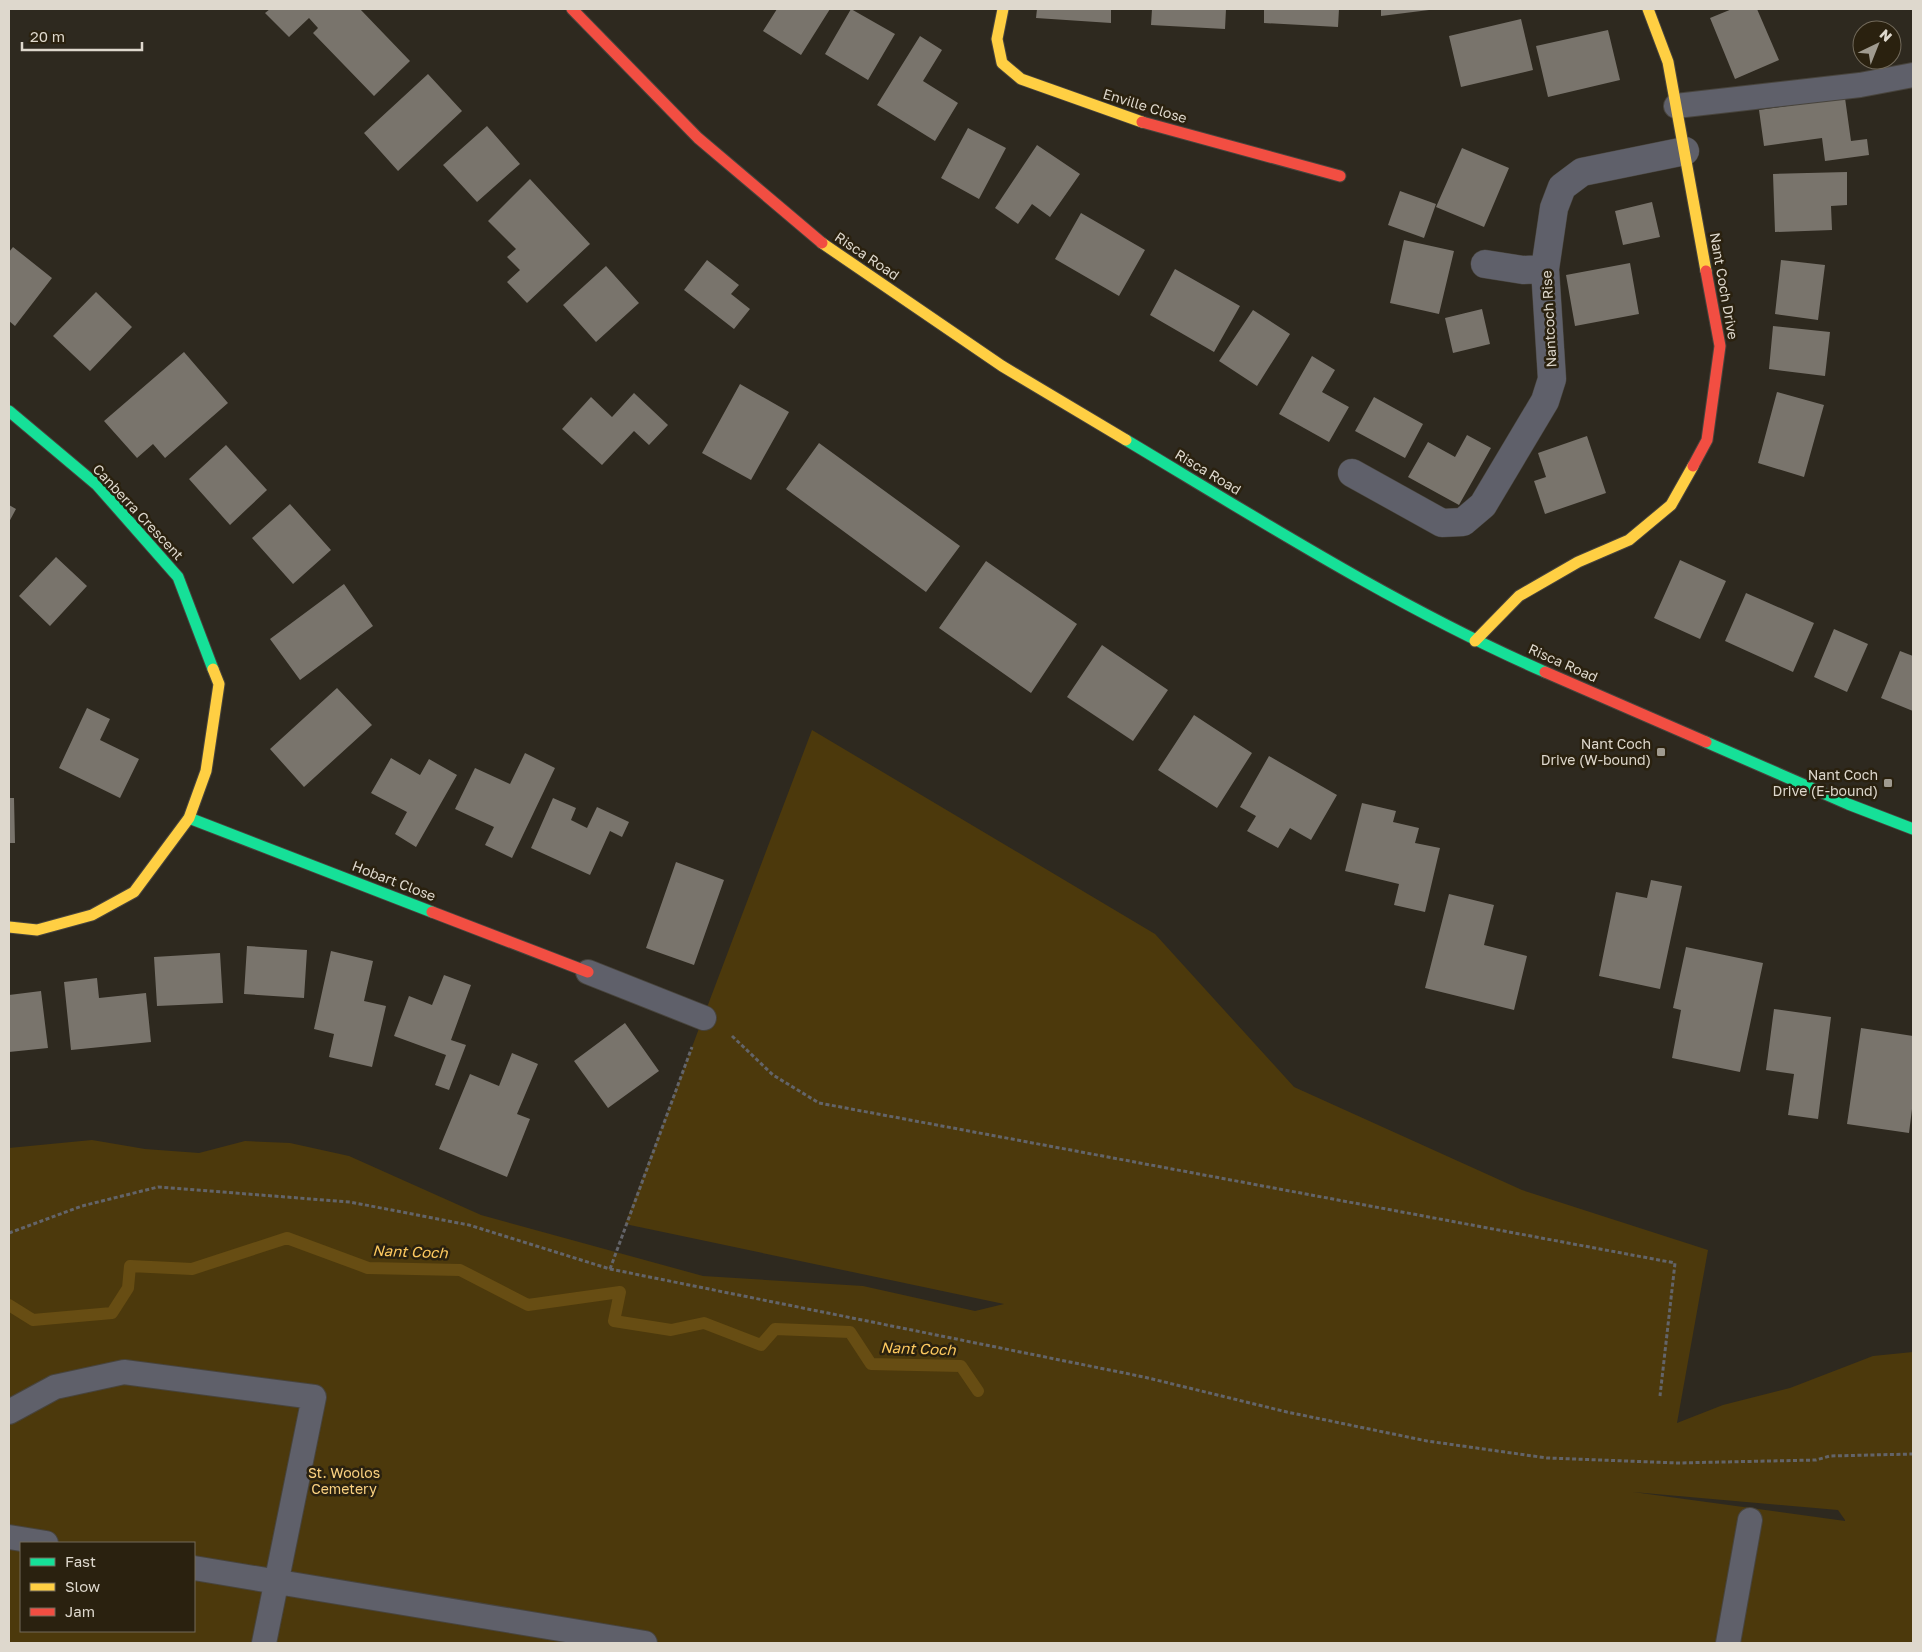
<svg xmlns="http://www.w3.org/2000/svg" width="1922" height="1652" font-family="'Golos Text',sans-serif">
<rect width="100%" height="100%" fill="#2e291f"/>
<path fill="#4c390c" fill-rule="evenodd" d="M812,730L1155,934L1294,1087L1522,1190L1708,1250L1677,1423L1723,1405L1790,1388L1873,1356L1913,1352V1643H9V1148L92,1140L145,1149L199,1153L245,1141L290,1143L349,1156L481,1215L703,1276L863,1286L975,1311L1004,1304L625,1224ZM1633,1492L1838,1510L1845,1520V1521ZM21,1543H194V1631H21Z"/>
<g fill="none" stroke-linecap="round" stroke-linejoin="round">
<path stroke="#674d13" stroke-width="12" d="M9,1305L33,1320L112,1313L128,1288L130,1266L192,1269L287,1238L368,1268L460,1270L528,1305L620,1292L614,1321L671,1330L704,1323L761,1345L775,1329L850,1332L871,1364L961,1366L978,1391"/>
</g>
<path fill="#79746c" d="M270,9H360L410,61L374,96L313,33L318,28L309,18L289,37L265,13Z
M777,9H830L801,55L763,31Z
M851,9L895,34L868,80L825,54Z
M1037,9H1111V23L1036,18Z
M1152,9H1226L1225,29L1151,25Z
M1264,9H1339L1338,27L1264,23Z
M1381,9H1429V10L1381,16Z
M1732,9H1757L1779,60L1735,79L1710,18Z
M1521,19L1533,70L1461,87L1449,36Z
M1608,30L1620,80L1548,97L1536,46Z
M920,36L942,50L923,81L958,103L935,141L877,105Z
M428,74L462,111L398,171L364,133Z
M1845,98L1851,141L1867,139L1869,155L1825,161L1822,138L1764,146L1759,110Z
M487,126L520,164L477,202L443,165Z
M968,128L1006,148L979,199L941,178Z
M1037,145L1080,174L1050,217L1032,204L1018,224L995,208Z
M1462,148L1509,168L1484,227L1436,207Z
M1847,172V205L1831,206L1832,230L1775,232L1773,174Z
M530,179L590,244L527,303L507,282L520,270L507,257L516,249L488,221Z
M1400,191L1436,204L1424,238L1388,225Z
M1652,202L1660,237L1623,245L1615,211Z
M1081,213L1145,250L1119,296L1055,259Z
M1404,240L1454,251L1439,314L1390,303Z
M13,247L52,278L15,326L9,321V252Z
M707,260L739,285L731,294L750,309L734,329L684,290Z
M1781,260L1825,265L1818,320L1775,314Z
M1630,263L1639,314L1575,326L1566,275Z
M606,266L639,303L596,342L563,305Z
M1175,269L1240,306L1214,352L1150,315Z
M96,292L132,327L90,371L53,336Z
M1482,309L1490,344L1453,353L1445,318Z
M1253,310L1290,334L1257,386L1219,361Z
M1773,326L1830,332L1825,376L1769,369Z
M184,352L228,403L165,458L153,444L137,458L104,421Z
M1312,356L1335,370L1322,392L1349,407L1329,442L1279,414Z
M740,384L789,412L751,480L702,453Z
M1777,392L1824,405L1804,477L1758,463Z
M634,393L668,425L649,445L634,431L602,465L562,429L591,397L612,417Z
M1374,397L1423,424L1405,458L1355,431Z
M1467,435L1491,448L1459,505L1408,477L1428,442L1455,457Z
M1587,436L1606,493L1545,514L1534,481L1546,477L1538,453Z
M819,443L960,546L926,592L786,489Z
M226,445L267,490L230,525L189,479Z
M290,504L331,550L293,584L252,538Z
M9,505L16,509L9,522Z
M56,557L87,586L50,626L19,596Z
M1680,560L1726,581L1700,639L1654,618Z
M986,561L1077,624L1031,693L939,628Z
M344,584L373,626L300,680L270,639Z
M1746,593L1814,623L1793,672L1725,641Z
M1834,629L1868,644L1847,692L1814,677Z
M1102,645L1168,690L1133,741L1067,697Z
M1900,651L1913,656V711L1881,698Z
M337,688L372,725L304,787L270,749Z
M87,708L110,719L100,740L139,759L120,798L59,768Z
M1194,715L1252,753L1217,808L1158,770Z
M525,753L555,768L512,858L485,845L494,827L455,809L475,768L510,784Z
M1269,756L1337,795L1311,840L1290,828L1278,848L1247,831L1256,816L1240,807Z
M391,758L420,775L429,759L457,775L416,847L395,834L407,812L371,793Z
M9,798H14L15,843H9Z
M553,798L576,808L571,820L587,828L597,807L629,822L622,837L610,831L590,875L531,848Z
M1362,803L1396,811L1393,822L1419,828L1415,843L1440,848L1425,912L1394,905L1399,884L1345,871Z
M676,862L724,880L694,965L646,948Z
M1651,880L1682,886L1660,989L1599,976L1616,892L1647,898Z
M1449,894L1494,905L1484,945L1527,956L1514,1010L1425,988Z
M247,946L307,950L304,998L244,994Z
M1686,947L1763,963L1740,1072L1672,1058L1681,1010L1673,1008Z
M331,951L373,961L364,1001L386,1006L372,1067L329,1057L334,1034L314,1029Z
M220,953L223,1003L157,1006L154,957Z
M444,975L471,985L451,1040L466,1045L449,1090L435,1085L446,1055L394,1036L409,996L432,1005Z
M97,978L99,998L146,993L151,1042L71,1050L64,982Z
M41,991L48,1048L9,1052V995Z
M1774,1009L1831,1017L1818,1119L1788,1115L1794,1074L1766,1070Z
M625,1023L659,1071L608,1108L574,1061Z
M1861,1028L1913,1036V1101L1909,1133L1847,1124Z
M512,1053L538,1064L517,1114L530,1119L507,1177L439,1149L470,1074L499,1086Z"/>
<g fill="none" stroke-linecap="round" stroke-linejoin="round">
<defs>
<path id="lane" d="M1676,106L1860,85L1913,75
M588,972L704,1018
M9,1412L55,1387L124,1372L314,1397L264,1643
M9,1537L46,1543
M194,1568L645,1643
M1728,1643L1750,1520"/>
<path id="street" d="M1485,264L1523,270L1545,269
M1352,473L1442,523L1463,522L1483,505L1545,401L1552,379L1545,269L1554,208L1562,187L1582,172L1685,151"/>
<path id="fast" d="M9,411L97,485L178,577L213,669
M1126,440C1263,522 1399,608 1545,672
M1706,742L1848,804L1913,829
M189,818L432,912"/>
<path id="slow" d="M1003,9L997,39L1002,63L1021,79L1142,122
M1648,9L1668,62L1706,271
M822,243L1002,366L1126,440
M1475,641L1519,596L1578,562L1629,540L1671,505L1693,466
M9,927L37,930L92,915L134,892L189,818L206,771L219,684L213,669"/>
<path id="jam" d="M572,9L698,138L822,243
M1142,122L1340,176
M1693,466L1707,440L1720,346L1706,271
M1545,672L1706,742
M432,912L588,972"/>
</defs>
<use href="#lane" stroke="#48443d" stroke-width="26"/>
<use href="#street" stroke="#48443d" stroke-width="29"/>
<use href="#fast" stroke="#48443d" stroke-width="13"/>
<use href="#slow" stroke="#48443d" stroke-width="13"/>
<use href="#jam" stroke="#48443d" stroke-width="13"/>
<path stroke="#636469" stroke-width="3" stroke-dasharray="4 2.5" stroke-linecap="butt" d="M732,1036L773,1075L819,1103L1675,1263L1660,1396
M9,1233L82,1206L158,1187L350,1202L469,1225L610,1269L1144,1377L1287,1412L1427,1441L1547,1458L1677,1463L1816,1460L1830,1456L1913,1454
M610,1269L692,1047"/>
<use href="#lane" stroke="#5f606a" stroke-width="24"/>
<use href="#street" stroke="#5f606a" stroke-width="28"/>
<use href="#fast" stroke="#16e098" stroke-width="11"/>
<use href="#slow" stroke="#ffcf43" stroke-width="11"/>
<use href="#jam" stroke="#f24e42" stroke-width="11"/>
</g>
<g fill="#a09b90" stroke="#2a210f" stroke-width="2">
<rect x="1656" y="747" width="10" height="10" rx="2.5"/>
<rect x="1883" y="778" width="10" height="10" rx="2.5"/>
</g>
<g text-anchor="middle" stroke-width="5" stroke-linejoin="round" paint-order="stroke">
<g font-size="14" fill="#ded8cd" stroke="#2a210f">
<text transform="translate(1145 106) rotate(17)" y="5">Enville Close</text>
<text transform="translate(867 256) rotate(34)" y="5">Risca Road</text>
<text transform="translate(1724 286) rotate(80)" y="5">Nant Coch Drive</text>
<text transform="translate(1549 319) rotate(-93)" y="5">Nantcoch Rise</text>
<text transform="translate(1208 472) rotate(31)" y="5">Risca Road</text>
<text transform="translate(138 512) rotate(47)" y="5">Canberra Crescent</text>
<text transform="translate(1563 663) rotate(24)" y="5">Risca Road</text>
<text transform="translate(394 881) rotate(21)" y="5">Hobart Close</text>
</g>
<g font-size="14" fill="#ded8cd" stroke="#2a210f" text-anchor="end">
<text x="1651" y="749">Nant Coch<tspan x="1651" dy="16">Drive (W-bound)</tspan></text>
<text x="1878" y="780">Nant Coch<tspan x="1878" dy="16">Drive (E-bound)</tspan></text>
</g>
<g font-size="14" fill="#fad181" stroke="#2a210f">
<text x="344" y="1478">St. Woolos<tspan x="344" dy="16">Cemetery</tspan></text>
</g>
<g font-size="15" font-style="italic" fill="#fcc85f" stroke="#2a210f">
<text transform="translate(410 1252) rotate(2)" y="5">Nant Coch</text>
<text transform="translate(918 1349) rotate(2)" y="5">Nant Coch</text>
</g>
</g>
<rect width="1922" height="1652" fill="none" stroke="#ded8cd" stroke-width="20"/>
<rect x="20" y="1542" width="175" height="90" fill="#2a210f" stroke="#726a5b"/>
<rect x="30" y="1558" width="25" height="8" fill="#16e098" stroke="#726a5b"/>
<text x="65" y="1567" font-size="15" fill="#ded8cd">Fast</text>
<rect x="30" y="1583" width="25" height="8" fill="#ffcf43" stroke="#726a5b"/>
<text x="65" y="1592" font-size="15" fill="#ded8cd">Slow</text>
<rect x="30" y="1608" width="25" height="8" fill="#f24e42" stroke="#726a5b"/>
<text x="65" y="1617" font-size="15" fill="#ded8cd">Jam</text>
<g transform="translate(1877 45) rotate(43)"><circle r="24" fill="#2a210f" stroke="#726a5b"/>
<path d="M0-4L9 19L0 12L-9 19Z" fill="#a09b90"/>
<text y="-8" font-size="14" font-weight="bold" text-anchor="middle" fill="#ded8cd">N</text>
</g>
<path d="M22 42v8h120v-8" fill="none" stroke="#ded8cd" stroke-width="2.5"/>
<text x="30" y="42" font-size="15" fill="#ded8cd" stroke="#2a210f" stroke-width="4" paint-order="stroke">20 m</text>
</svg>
